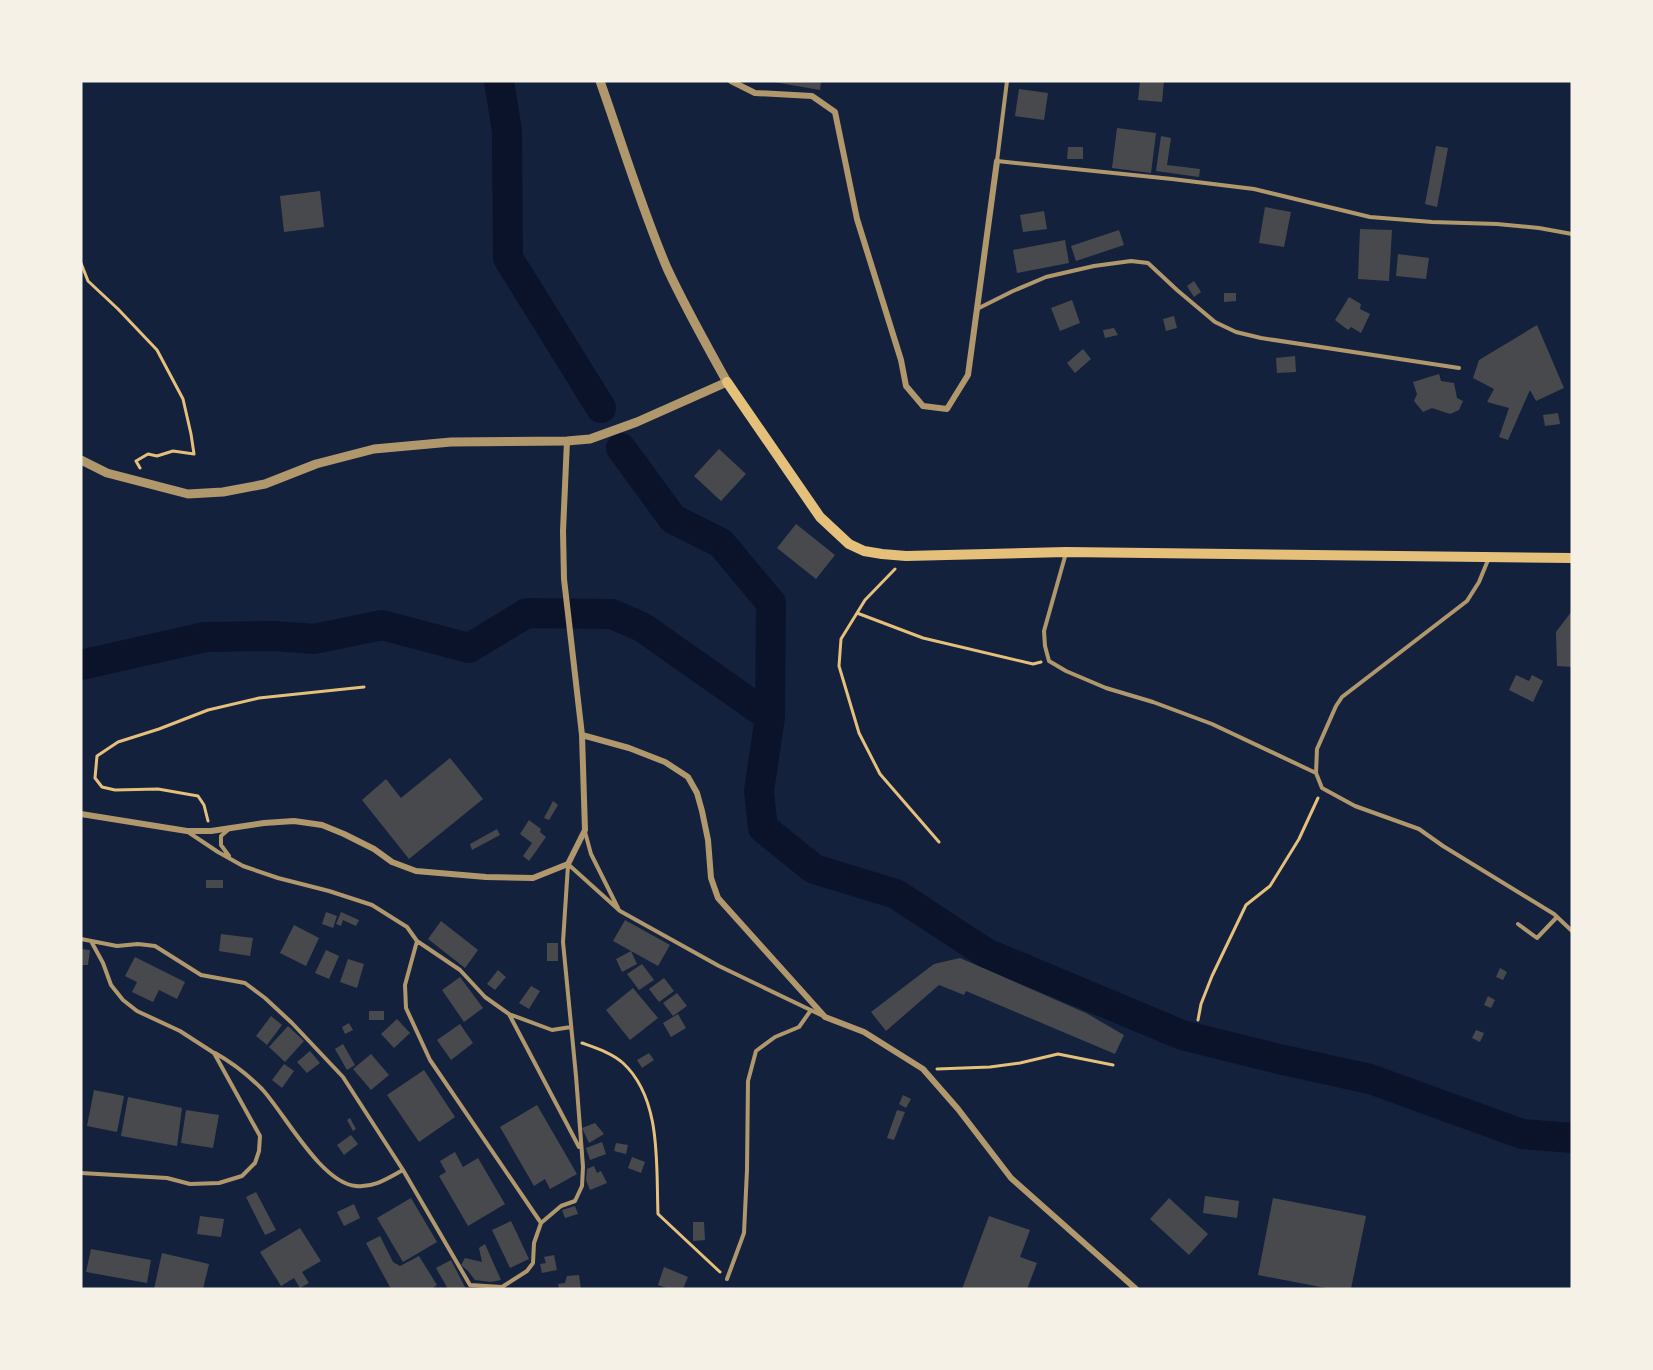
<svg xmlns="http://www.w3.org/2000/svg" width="1653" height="1370" font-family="Overpass,sans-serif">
<rect width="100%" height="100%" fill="#14213d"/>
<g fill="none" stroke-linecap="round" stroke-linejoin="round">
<path stroke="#0b132b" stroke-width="30" d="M499,81L507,131L508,258L601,408
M621,448L673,519L721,543L771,603L770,717
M81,665L205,637L274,636L314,639L382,625L469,648L527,613L612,614L642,627L770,717L759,791L763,828L814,869L896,894L986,953L1182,1035L1279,1059L1370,1079L1522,1134L1572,1138"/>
</g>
<path fill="#48494c" d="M774,81H821L820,90L774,82Z
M1140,81H1164L1162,102L1138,100Z
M1019,89L1048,93L1044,120L1015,116Z
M1117,128L1156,133L1151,173L1112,168Z
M1161,136L1171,138L1167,165L1200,169L1199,177L1156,171Z
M1436,146L1448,148L1437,207L1425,204Z
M1068,147H1083V159H1067Z
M320,191L324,227L284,232L280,196Z
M1265,207L1291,212L1284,247L1259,243Z
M1044,211L1047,229L1023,232L1020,215Z
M1360,229L1392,230L1389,281L1358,279Z
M1119,230L1124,245L1076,261L1071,246Z
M1065,240L1069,263L1017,273L1013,250Z
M1398,254L1429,258L1426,279L1396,276Z
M1194,281L1201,292L1194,297L1187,286Z
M1224,293H1236V301L1224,302Z
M1349,297L1361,304L1360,309L1370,314L1361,333L1351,327L1348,330L1335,320Z
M1072,300L1080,323L1060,331L1051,308Z
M1174,316L1177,328L1166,331L1163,319Z
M1537,325L1564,388L1536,401L1530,390L1508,440L1499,437L1509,408L1487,402L1494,389L1473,378L1479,360Z
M1114,328L1118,335L1105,338L1103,330Z
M1083,349L1091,359L1075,373L1067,363Z
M1295,356L1296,372L1277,373L1276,358Z
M1439,374L1441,381L1454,383L1457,398L1463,401L1459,410L1450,414L1432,408L1423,412L1414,401L1417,394L1413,382Z
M1558,413L1560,424L1545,426L1543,415Z
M719,449L746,474L721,501L694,476Z
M796,524L835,555L816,579L777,548Z
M1572,611V667L1557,666L1556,632Z
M1516,675L1529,681L1532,675L1543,681L1533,702L1509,690Z
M450,758L483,799L409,859L362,800L386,779L401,798Z
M553,801L558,805L549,820L544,818Z
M529,820L541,829L540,832L546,837L529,861L523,856L532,843L520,834Z
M497,829L500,835L472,850L470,844Z
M206,880H223V888H206Z
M326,912L337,916L333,928L322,924Z
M341,912L359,920L356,926L343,920L341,926L336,924Z
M625,920L670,945L658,966L613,941Z
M441,921L478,950L465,968L428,939Z
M294,925L319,938L306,966L280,953Z
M221,934L253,938L250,956L219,951Z
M547,943H558V961H547Z
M81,949L90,950L88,965H81Z
M326,950L339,956L329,979L315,973Z
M631,951L637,964L622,972L616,959Z
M135,957L185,982L177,999L159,990L153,1002L132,992L137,982L125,976Z
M960,958L1086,1013L1124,1035L1115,1054L966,991L964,995L939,985L886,1031L871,1012L934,964Z
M348,959L364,964L357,988L340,982Z
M642,964L654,980L639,990L627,974Z
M1500,968L1507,972L1503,980L1496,977Z
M498,970L506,977L495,990L487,984Z
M460,977L483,1008L464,1022L442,990Z
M664,978L674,991L659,1002L649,989Z
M531,986L540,991L529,1009L519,1003Z
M633,988L658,1018L630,1040L606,1010Z
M677,993L687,1006L673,1016L663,1003Z
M1488,996L1495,1000L1491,1008L1484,1005Z
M369,1011H384V1020H369Z
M678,1014L686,1028L671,1037L663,1023Z
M271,1016L282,1025L267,1045L256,1036Z
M397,1019L410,1033L394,1048L381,1034Z
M349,1023L353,1030L345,1034L342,1027Z
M460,1024L473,1043L451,1060L437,1040Z
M288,1026L304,1041L285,1062L269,1047Z
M1476,1030L1484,1033L1480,1042L1472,1038Z
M343,1044L355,1065L347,1070L335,1049Z
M310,1051L320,1063L307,1073L297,1062Z
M649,1053L654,1060L642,1068L637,1060Z
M371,1054L389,1075L371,1090L353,1069Z
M284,1064L294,1071L282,1088L272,1080Z
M424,1070L455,1117L419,1142L387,1095Z
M94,1090L124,1096L117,1132L87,1126Z
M903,1095L911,1099L906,1108L899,1104Z
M128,1097L182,1108L177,1146L121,1136Z
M537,1105L577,1174L550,1189L545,1179L534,1186L500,1127Z
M186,1110L219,1115L213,1148L181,1143Z
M897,1110L905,1112L894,1140L887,1138Z
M350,1118L356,1129L353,1131L347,1120Z
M595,1123L604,1134L589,1143L582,1128Z
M351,1135L358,1144L344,1155L337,1145Z
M602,1142L606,1154L590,1160L586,1148Z
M616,1143L628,1145L626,1154L614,1151Z
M455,1152L463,1167L478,1158L505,1204L468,1226L439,1176L446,1172L440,1161Z
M632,1157L645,1162L641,1173L628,1168Z
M594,1166L597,1173L601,1171L607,1183L590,1190L586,1180L587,1169Z
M256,1192L276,1230L265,1235L246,1197Z
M1205,1196L1239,1201L1237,1218L1203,1213Z
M411,1198L437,1242L403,1262L377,1218Z
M1169,1198L1208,1234L1189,1255L1150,1219Z
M1273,1198L1366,1216L1351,1289H1331L1258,1275Z
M354,1204L360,1218L344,1226L337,1212Z
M575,1206L578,1214L565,1218L562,1210Z
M200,1216L224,1219L221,1237L197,1234Z
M989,1216L1030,1230L1020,1257L1037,1263L1027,1289H962Z
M511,1221L529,1259L510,1268L492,1230Z
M693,1222H704L705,1240L693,1241Z
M300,1228L321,1261L302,1272L309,1283L300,1288L294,1278L281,1286L260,1252Z
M380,1236L393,1262L400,1266L419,1256L437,1285L431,1289H391L366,1243Z
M485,1244L501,1280L491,1282L475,1280L468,1271L461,1265L465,1258L482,1262L479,1248Z
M91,1249L151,1260L147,1283L86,1272Z
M162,1253L209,1264L203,1289H154Z
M554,1255L557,1270L542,1273L540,1264L546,1263L544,1257Z
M451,1260L466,1289H448L436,1268Z
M664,1267L688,1277L683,1289H669L658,1285Z
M579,1275L581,1289H559L558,1284L565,1283L567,1276Z"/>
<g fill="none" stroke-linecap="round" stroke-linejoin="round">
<path stroke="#e5c07b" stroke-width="3" d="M81,263L88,281L118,309L157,350L183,399L191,434L194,454L173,451L157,456L148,454L136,461L140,468
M895,569L865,600L841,639L839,666L859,733L880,774L939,842
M857,613L923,638L1033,664L1041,662
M208,821L204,805L198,796L158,789L115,790L102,787L95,778L97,756L118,742L159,729L208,710L259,698L364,687
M1198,1020L1201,1004L1212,976L1246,905L1270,886L1299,839L1318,798
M582,1043C596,1048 612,1053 623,1063C662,1099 656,1165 658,1214L720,1272
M937,1069L990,1067L1020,1063L1058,1054L1113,1065"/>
<path stroke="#b1986c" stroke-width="4" d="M1007,81L997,161L1172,179L1254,189L1370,217L1432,222L1497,224L1539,228L1572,234
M977,309L1013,291L1046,277L1094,266L1131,261L1148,263L1177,290L1215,322L1236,332L1261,338L1459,368
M1066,553L1044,631L1045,646L1049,661L1066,671L1106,688L1153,702L1212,724L1316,773
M1488,560L1479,582L1467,601L1342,697L1336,706L1317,749L1316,773L1322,788L1355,806L1419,829L1443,846L1554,914L1572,931
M228,830L221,836V845L229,856
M188,832L218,852L243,866L278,878L329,891L372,905L407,927L417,941L460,970L485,997L509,1014L579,1147
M585,832L591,854L618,908
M569,865L620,911L719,966L821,1015
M1518,924L1537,938L1557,917
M81,939L117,946L138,944L155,946L201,975L245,983L265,998L292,1023L343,1077L403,1170L470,1285L502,1287L527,1271L533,1263L534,1243L541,1223L561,1206L575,1201L582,1186L583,1167L576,1076L563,942L568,865
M417,941L405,985L406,1008L430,1060L541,1223
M509,1014L552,1030L571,1027
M215,1053C233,1063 247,1074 262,1089C285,1114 321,1183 356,1186C374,1188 388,1178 403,1170
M81,1173L167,1178L190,1184L219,1183L242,1176L255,1163L259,1151L260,1136L214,1053L180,1031L137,1011L123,1000L111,985L103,963L91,941
M727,1279L744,1233L747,1170L748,1081L756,1051L775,1037L799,1027L811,1010"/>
<path stroke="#b1986c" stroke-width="6" d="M731,81L755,93L812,96L835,112L857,219L901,360L906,386L923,406L947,409L968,375L997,161
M582,735L629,748L665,762L688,777L697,793L702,811L708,840L711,878L718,898L825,1017L864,1032L923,1069L958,1109L1011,1178L1136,1289
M81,814L187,831H211L264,823L294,821L322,825L344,834L374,849L392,862L416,871L486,877L533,878L568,864L585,830L582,735L564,579L563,531L567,441"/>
<path stroke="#b1986c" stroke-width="9" d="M81,460L107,473L188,494L223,492L265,484L316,464L374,449L451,442L567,441L590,439L637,422L727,382C706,344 685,307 667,268C641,207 622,143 600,81"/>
<path stroke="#e5c07b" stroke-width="10" d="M727,382L820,517L849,544L864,551L882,554L906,556L1066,552L1572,558"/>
</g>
<rect width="1653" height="1370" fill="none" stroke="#f6f1e7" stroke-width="165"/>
</svg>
